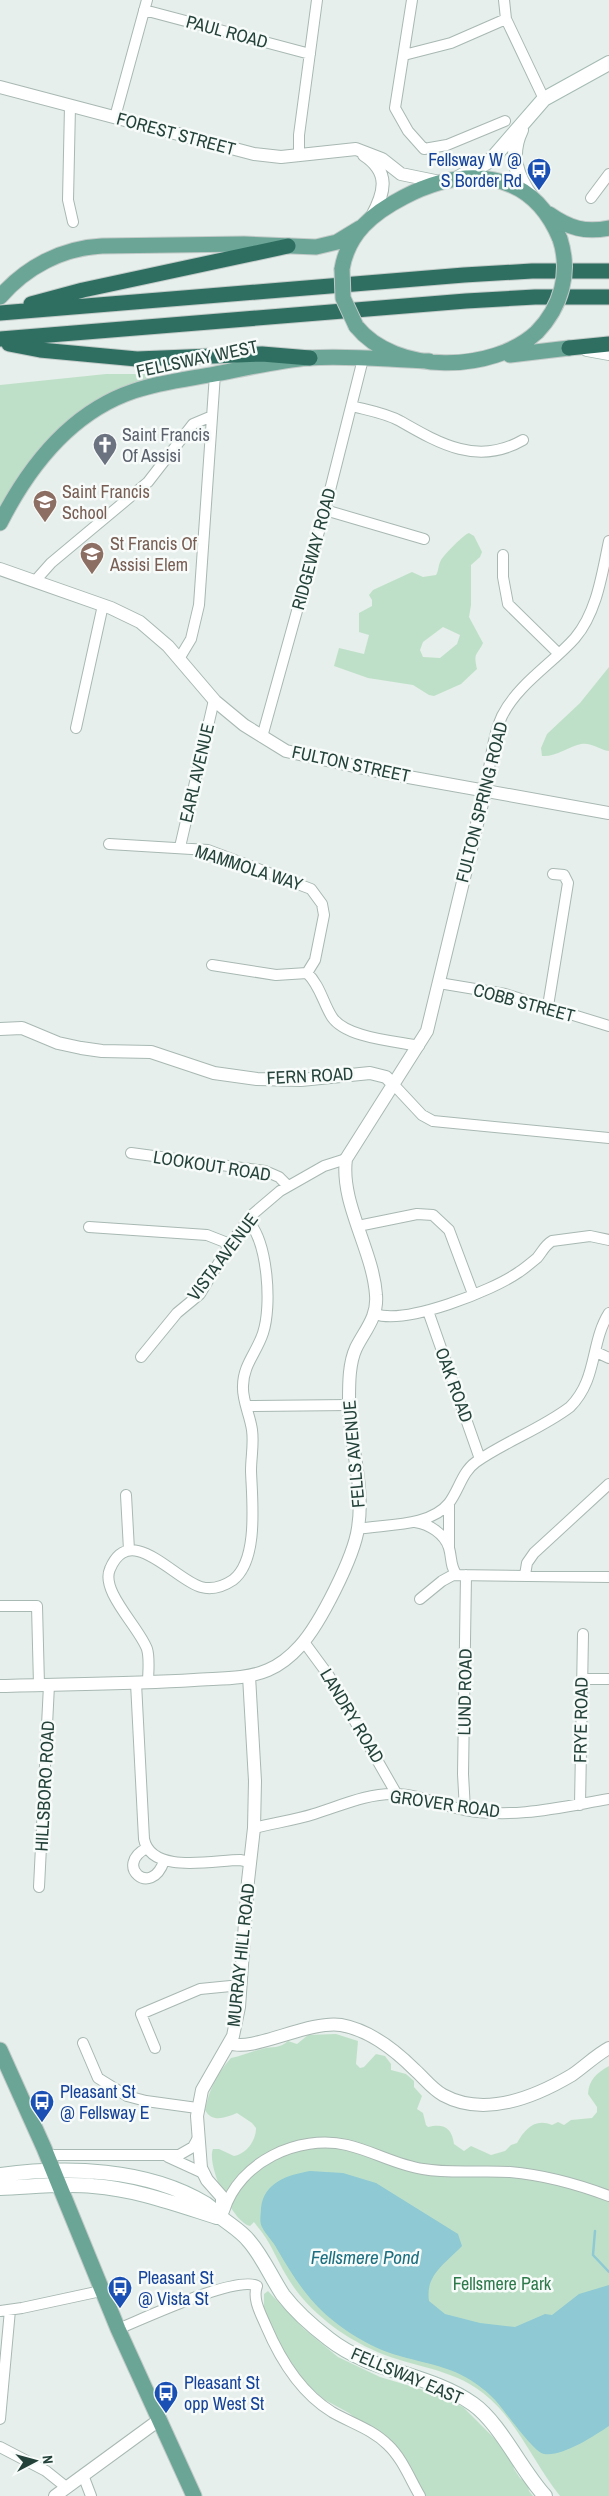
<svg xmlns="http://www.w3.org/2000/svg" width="609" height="2496" font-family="'Archivo Narrow',sans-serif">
<rect width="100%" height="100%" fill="#e6efeb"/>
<path fill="#bfe0c8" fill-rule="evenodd" d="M106,374H180L107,396L0,510V385Z
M469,533L474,536L482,552L480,557L471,565V605L469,617L483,643C477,656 473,652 477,669L461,684L434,696L429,695L413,685L368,678L334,666L339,648L364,654L369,635L359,632V613L372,606V600L369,595L373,590L412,572L423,577L436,575C439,570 438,565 441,560C444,555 464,534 469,533ZM443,627L460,635L457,644L440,658L423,657L420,650L423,642Z
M609,667V751C600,750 591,742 581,744C568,747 556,757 542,756L541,748L547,734L580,703Z
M336,2034L358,2041L356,2064L360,2068L364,2067L376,2054L385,2056L391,2064V2070L406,2074L414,2081V2087L422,2096L417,2109L423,2113L426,2125L428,2127C444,2123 452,2128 454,2144L464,2151L471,2146L491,2155L505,2151L511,2145L517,2143C525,2129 535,2118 552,2125L558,2122L564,2125L571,2120L592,2118L597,2112V2107L588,2094C589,2079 597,2073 609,2066V2496H560C534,2464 516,2418 483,2393C451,2367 407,2367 371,2349C338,2334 304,2307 286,2275C276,2258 270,2241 257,2226L254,2222L250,2226C233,2223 206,2165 213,2149H219L234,2156C246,2154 256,2141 256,2128L252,2123L237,2113C225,2118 212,2123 205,2110C209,2090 217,2073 231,2058C242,2056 251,2051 262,2049C273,2046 279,2049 288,2041L297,2044L308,2035Z
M268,2291L304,2329L338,2357L380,2377L437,2394L463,2407L495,2439L512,2459L514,2469L520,2478L528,2484L529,2491L533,2496H426L404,2456L349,2413L325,2400L305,2383L285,2353L268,2339L262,2312L264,2310V2294Z"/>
<path fill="#8ec9d4" d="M310,2171L343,2173L376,2183L458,2234L462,2246C445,2264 425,2275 429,2301L445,2314L480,2323L515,2327L545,2314L552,2315L579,2294L609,2285V2426C594,2436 562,2457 544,2454C534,2453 505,2411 496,2401C488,2392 477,2384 467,2378C438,2361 401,2361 371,2345C323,2320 303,2294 277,2249C273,2241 266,2235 262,2227C259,2222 261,2214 261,2208C264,2182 288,2175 310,2171Z"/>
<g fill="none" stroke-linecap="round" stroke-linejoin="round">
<path stroke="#8ec9d4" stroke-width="2.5" d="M595,2231L593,2255L609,2272"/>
<defs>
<path id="minor" d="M412,0L395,108L408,131L424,149L447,145L505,121
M504,0L506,19L544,99
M144,10L310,54
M404,55L451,43L506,19
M70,106L68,200L73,222
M115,117L147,0
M299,155V135L317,0
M591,198L609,174
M352,406C367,410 386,413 400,421C440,444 478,466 523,440
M325,510L424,539
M503,555V577L508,604L558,653
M35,581L51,563L148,482L193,424L212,416
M179,659L191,639L199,605L215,374
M76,728L103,605
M262,737L325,510L363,359
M485,791C490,767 492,738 502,716C518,684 552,664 575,638C597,612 602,574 609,541
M109,844L208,850L311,889L322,904L324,915L315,960L307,973L276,975L212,965
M180,847L214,700
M307,973C320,985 323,1003 332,1017C346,1038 395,1041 419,1046
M439,983L505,994L609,1026
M548,1006L568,883L564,875L553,874
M394,1085L422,1115L433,1121L609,1138
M131,1153L265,1171L279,1177L288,1186
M358,1226L417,1214L433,1215L449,1230L473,1294
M89,1227L207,1235L230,1244
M428,1311L480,1459
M375,1314C406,1325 492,1291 519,1272C525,1268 531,1263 537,1258C542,1252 545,1245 552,1241L590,1236L609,1240
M596,1352L609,1358
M141,1357L177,1313L200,1294L230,1244L253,1214L280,1191L324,1166L346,1159
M246,1406L349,1405
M126,1495L129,1550
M415,1522C429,1524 445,1534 449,1548C452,1558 450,1567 457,1575
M358,1529C386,1524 430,1527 449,1503C459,1490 462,1472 476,1462C506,1441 541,1429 570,1407C598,1379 590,1343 609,1313
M449,1547V1503
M525,1575L527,1563L534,1553L609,1484
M420,1599L442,1581L453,1575L609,1577
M0,1606H37L39,1685
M304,1642L329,1676L396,1793
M582,1679H609
M136,1683L144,1839C151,1875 214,1860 240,1860L250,1862
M148,1683C148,1672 150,1659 147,1649C139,1627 100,1591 110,1569C130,1521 175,1580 201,1587C212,1590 224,1586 233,1580C259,1560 252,1500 251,1471C251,1457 254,1444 252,1430C250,1415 242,1400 243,1386C243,1365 257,1352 263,1333C272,1306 268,1242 248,1221
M580,1805L583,1634
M465,1810L463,1774L466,1575
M254,1828C274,1823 295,1820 314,1814C340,1806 368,1793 395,1794C419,1794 442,1806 465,1810C515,1819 561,1807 609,1799
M147,1848C113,1865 151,1899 164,1861
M39,1887L49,1685
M83,2043L98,2078L127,2096L146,2101L197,2108
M155,2048L141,2014L200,1989L241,1985
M46,2155H179L193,2147L198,2138
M168,2157L203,2173
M224,2211C239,2162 298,2134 347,2145C373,2151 396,2165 423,2169C451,2174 481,2170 510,2172C544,2175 577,2184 609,2196
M257,2286C252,2299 261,2314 266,2326C280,2359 301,2393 332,2412C351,2423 372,2429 388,2445C402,2458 410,2479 420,2496
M0,2311L22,2308L101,2291
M118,2329C143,2319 236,2275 257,2286
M0,2419L10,2310
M0,2447L46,2471L66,2487
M83,2475L91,2496"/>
<path id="tertiary" d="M0,87L254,154L281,157L356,149L382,159L401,174L440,182
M364,155C390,172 385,192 372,216
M0,569L111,608L140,622L168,646L215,701L244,725L286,751L386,773L609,813
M0,1029L22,1028L58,1043L81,1048L102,1051L151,1052L214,1073L257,1079L301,1080L370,1073L386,1077L394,1085
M0,1686C65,1684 129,1684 194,1680C218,1678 245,1680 268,1670C280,1665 291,1656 300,1646C320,1624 354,1557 358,1528C365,1485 349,1443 349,1401C349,1383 349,1363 356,1348C365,1330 378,1317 376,1295C373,1250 340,1203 346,1159L427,1031L485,791
M230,2043C251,2053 309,2020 341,2025C369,2030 395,2050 415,2070C424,2078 432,2089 443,2095C485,2118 535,2097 572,2075C585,2066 596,2055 609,2048
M222,2218V2197L207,2180L201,2168L197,2116L202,2090L233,2036L239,2007L248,1881L254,1828L255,1781L249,1676
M55,2496L159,2420"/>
<path id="secondary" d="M521,130C509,155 516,176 532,198
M458,178L491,160L544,99L609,63
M587,349L609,353
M0,2175C66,2166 147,2168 206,2204C212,2208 217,2214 223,2219C232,2226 242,2232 249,2241C263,2257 271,2277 283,2295C296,2312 312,2326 329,2339C372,2373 429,2373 473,2404C500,2423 521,2470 545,2496
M0,2188C31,2187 61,2183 93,2186C135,2189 176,2204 217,2217"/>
<path id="primary" d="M549,214C569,228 585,233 609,228
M342,269C348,233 373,213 404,197C464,166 531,168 560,239
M0,297C26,267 62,248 102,246L244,244L316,247L337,242L360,228
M356,326C395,375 493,373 537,332
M510,355L569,348
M0,523C29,466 71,412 134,391C160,382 188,379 215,374C246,368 277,361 308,358C348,355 389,360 429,361
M0,2050L44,2148L118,2329L194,2496"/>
<path id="motorway" d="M31,304L83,290L288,246
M0,313L464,275L532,271H609
M0,339L466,301L535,297H609
M9,344L40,350L137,359L262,354L310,358
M569,348L609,344"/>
</defs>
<use href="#minor" stroke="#a8b8b2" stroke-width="12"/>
<use href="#tertiary" stroke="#a8b8b2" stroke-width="14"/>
<use href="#secondary" stroke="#a4bbb3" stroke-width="16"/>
<use href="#primary" stroke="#c2cac8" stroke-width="17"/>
<use href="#motorway" stroke="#c2cac8" stroke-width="17"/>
<use href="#minor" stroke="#fff" stroke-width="10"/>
<use href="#tertiary" stroke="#fff" stroke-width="12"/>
<use href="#secondary" stroke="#fff" stroke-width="14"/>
<use href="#primary" stroke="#6aa596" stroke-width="15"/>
<use href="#motorway" stroke="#2f6f62" stroke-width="15"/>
<defs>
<path id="primary-bridge" d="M342,269L343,298L356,326
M537,332C561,307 571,273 560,239"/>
</defs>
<use href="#primary-bridge" stroke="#c2cac8" stroke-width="17" stroke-linecap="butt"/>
<use href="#primary-bridge" stroke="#6aa596" stroke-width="15"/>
</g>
<defs>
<symbol id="bus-pin" viewBox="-11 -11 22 30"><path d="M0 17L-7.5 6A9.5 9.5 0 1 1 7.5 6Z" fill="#1a4fb4" stroke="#f7fbf9"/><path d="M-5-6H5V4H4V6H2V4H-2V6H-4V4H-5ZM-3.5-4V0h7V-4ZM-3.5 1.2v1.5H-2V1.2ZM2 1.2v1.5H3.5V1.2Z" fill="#fff"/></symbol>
<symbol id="church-pin" viewBox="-11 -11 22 30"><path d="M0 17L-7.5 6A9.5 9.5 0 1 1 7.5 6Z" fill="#6b7280" stroke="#f7fbf9"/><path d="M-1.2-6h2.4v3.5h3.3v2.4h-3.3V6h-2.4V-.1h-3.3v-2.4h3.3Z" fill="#fff"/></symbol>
<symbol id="school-pin" viewBox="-11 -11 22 30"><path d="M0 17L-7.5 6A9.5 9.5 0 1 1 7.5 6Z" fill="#8d6e63" stroke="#f7fbf9"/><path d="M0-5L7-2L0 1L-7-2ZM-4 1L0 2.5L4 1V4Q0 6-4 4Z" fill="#fff"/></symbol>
</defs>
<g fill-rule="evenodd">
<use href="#bus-pin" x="525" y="156" width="28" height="38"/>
<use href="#church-pin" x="91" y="431" width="28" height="38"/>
<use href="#school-pin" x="31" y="488" width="28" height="38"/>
<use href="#school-pin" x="78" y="540" width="28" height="38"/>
<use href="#bus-pin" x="28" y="2088" width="28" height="38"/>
<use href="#bus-pin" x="106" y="2274" width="28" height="38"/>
<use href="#bus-pin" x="152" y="2379" width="28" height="38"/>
</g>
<g text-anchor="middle" stroke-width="5" stroke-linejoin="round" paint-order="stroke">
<g font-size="18" fill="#24423a" stroke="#f7fbf9">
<text transform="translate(227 32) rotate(15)" y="6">PAUL ROAD</text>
<text transform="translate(176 134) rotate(15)" y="6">FOREST STREET</text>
<text transform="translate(197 359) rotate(-12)" y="6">FELLSWAY WEST</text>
<text transform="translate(314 549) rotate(-75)" y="6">RIDGEWAY ROAD</text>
<text transform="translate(351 764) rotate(12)" y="6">FULTON STREET</text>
<text transform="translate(197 773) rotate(-77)" y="6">EARL AVENUE</text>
<text transform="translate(482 802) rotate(-76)" y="6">FULTON SPRING ROAD</text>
<text transform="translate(249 868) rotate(18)" y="6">MAMMOLA WAY</text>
<text transform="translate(524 1003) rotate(15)" y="6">COBB STREET</text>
<text transform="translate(310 1076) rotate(-3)" y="6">FERN ROAD</text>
<text transform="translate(212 1166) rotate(9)" y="6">LOOKOUT ROAD</text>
<text transform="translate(223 1257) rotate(-53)" y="6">VISTA AVENUE</text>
<text transform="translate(454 1385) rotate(70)" y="6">OAK ROAD</text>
<text transform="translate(354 1454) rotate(-95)" y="6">FELLS AVENUE</text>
<text transform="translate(465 1692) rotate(-89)" y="6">LUND ROAD</text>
<text transform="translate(352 1716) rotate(59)" y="6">LANDRY ROAD</text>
<text transform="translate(581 1720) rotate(-89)" y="6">FRYE ROAD</text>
<text transform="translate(45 1786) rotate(-87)" y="6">HILLSBORO ROAD</text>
<text transform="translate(445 1804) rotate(8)" y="6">GROVER ROAD</text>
<text transform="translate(241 1955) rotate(-84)" y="6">MURRAY HILL ROAD</text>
<text transform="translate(407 2376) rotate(23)" y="6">FELLSWAY EAST</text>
</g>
<g font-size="18" fill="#164399" stroke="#f7fbf9" text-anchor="start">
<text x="522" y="166" text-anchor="end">Fellsway W @<tspan x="522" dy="21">S Border Rd</tspan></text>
<text x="60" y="2098">Pleasant St<tspan x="60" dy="21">@ Fellsway E</tspan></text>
<text x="138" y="2284">Pleasant St<tspan x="138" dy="21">@ Vista St</tspan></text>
<text x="184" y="2389">Pleasant St<tspan x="184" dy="21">opp West St</tspan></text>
</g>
<g font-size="18" fill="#5b616d" stroke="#f7fbf9" text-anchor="start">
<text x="122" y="441">Saint Francis<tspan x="122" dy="21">Of Assisi</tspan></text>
</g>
<g font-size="18" fill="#785e54" stroke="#f7fbf9" text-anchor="start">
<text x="62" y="498">Saint Francis<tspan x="62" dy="21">School</tspan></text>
<text x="110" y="550">St Francis Of<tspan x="110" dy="21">Assisi Elem</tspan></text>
</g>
<g font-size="18" fill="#2d7a4b" stroke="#f7fbf9">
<text x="502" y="2290">Fellsmere Park</text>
</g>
<g font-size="19" font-style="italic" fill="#1c6f80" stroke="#f7fbf9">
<text x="365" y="2264">Fellsmere Pond</text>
</g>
</g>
<g transform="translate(35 2461) rotate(84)" stroke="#f7fbf9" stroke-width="4" paint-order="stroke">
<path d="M0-4L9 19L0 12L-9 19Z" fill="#24423a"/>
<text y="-8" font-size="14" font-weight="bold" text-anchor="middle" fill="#24423a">N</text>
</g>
</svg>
